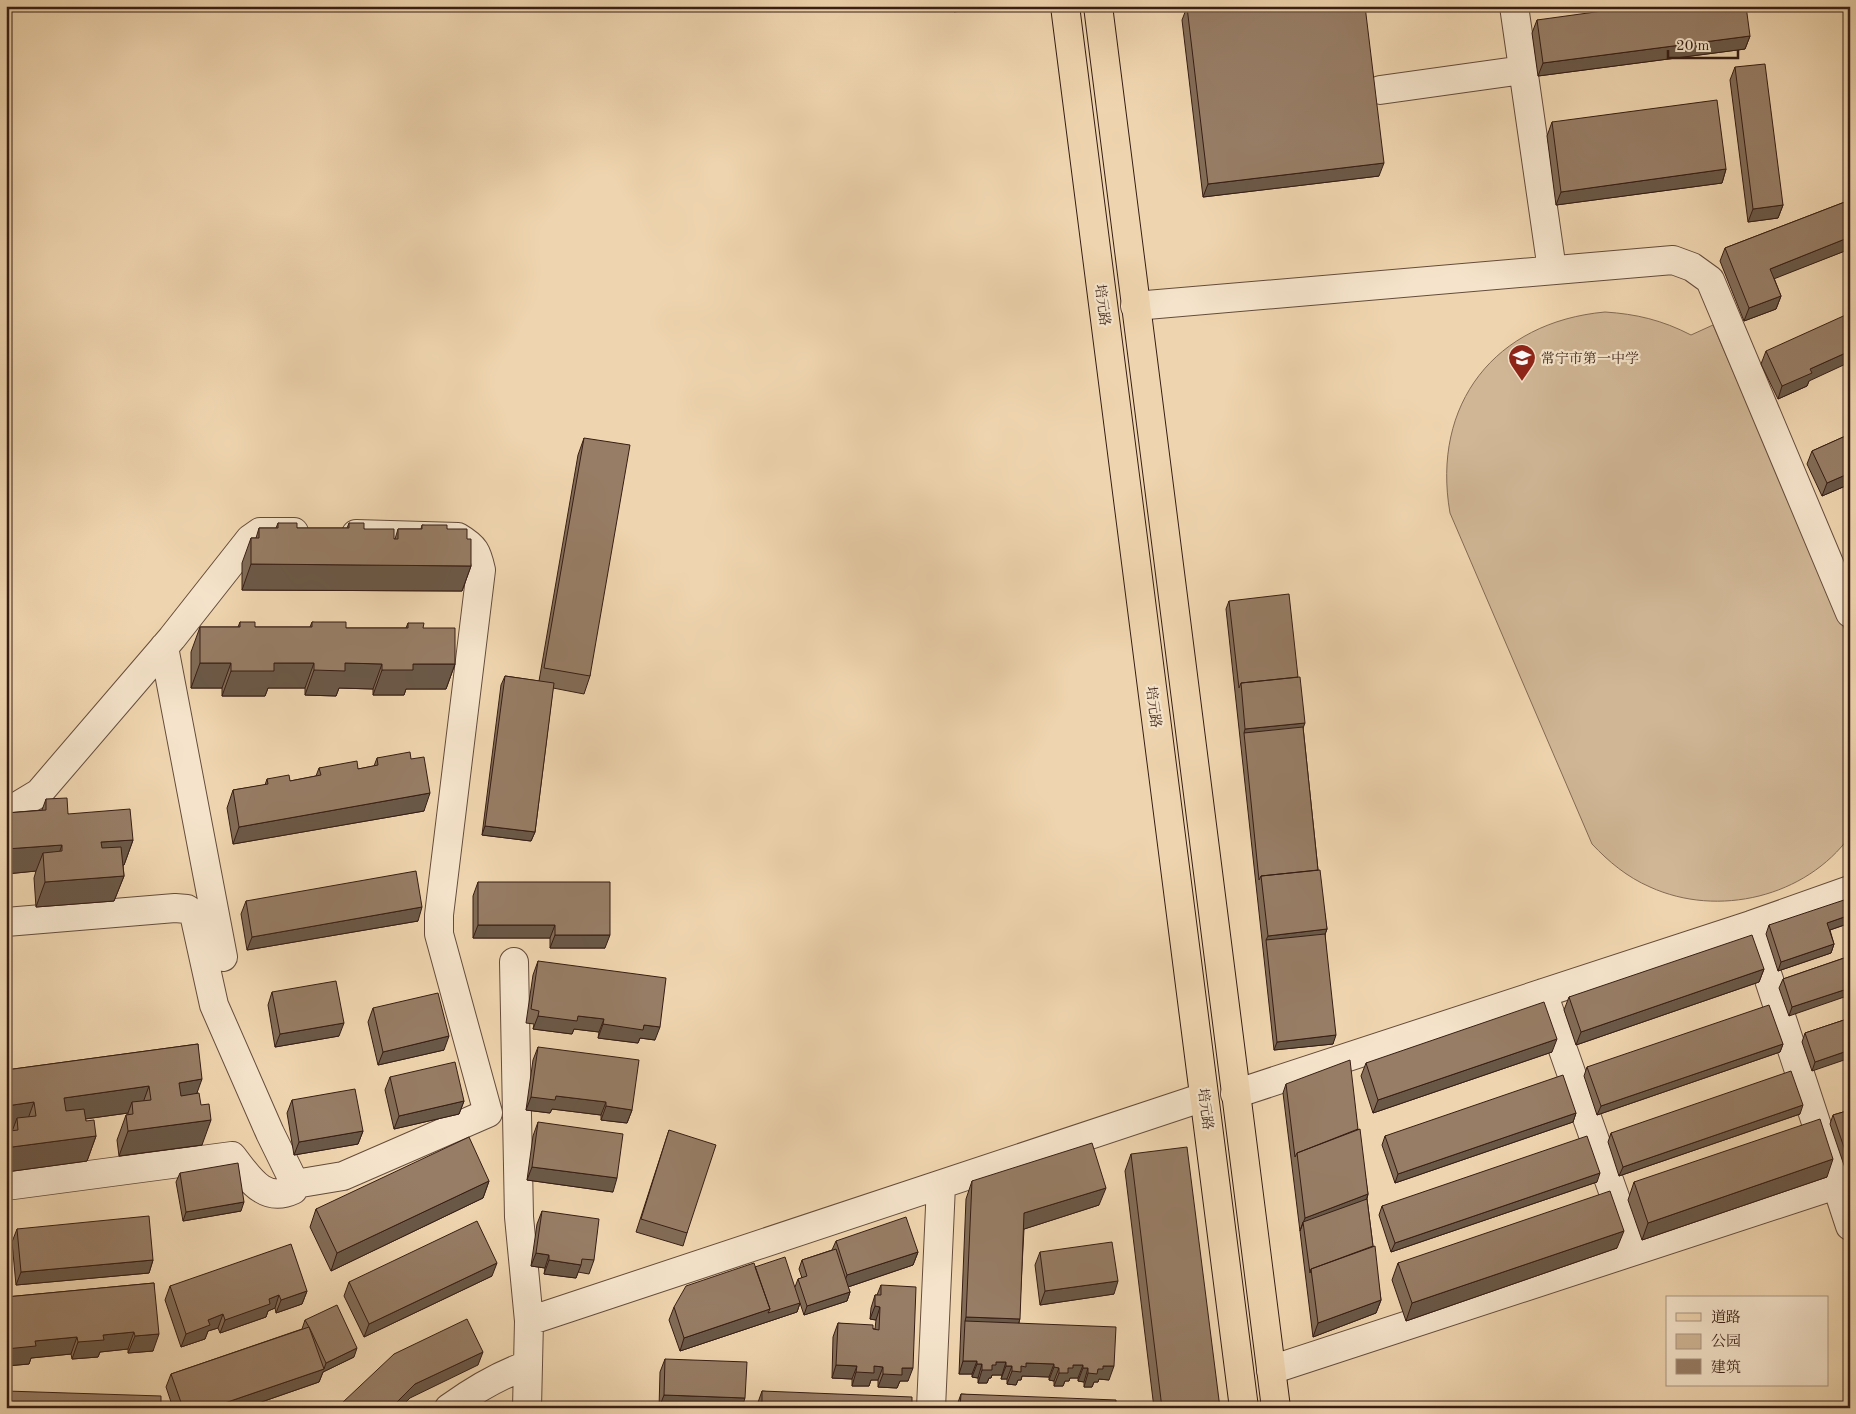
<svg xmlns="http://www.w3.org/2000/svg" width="1856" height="1414" font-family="'Old Standard TT','Noto Serif SC',serif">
<rect width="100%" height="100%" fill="#efd5af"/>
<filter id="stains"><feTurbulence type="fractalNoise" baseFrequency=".004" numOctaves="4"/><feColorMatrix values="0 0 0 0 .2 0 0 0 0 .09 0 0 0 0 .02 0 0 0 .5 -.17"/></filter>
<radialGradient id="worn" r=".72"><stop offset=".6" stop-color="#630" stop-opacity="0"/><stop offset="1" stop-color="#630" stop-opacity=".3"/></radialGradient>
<path fill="#d0b695" stroke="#846a54" d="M1605,312C1636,314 1662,320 1691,335L1713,325L1850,642V836C1806,897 1718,918 1650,887C1627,877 1609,862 1592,844L1450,513C1431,404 1495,322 1605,312Z"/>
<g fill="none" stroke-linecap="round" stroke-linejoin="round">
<defs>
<path id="minor" d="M1514,6L1552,270
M1380,90L1523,70
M1135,306L1673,260L1692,267L1710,280L1850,613
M164,647L223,957
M6,813L39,793L172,638L250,539L260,532H294
M6,922L175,908L187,909L194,914L214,1005L270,1133L295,1184L293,1190C263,1204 248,1176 232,1156L6,1186
M1751,925L1850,1226
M514,962L519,1217L529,1321L527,1408
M1543,993L1634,1251
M1235,1094L1751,925L1850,890
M295,1184L343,1176L488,1113L439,934V915L481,570C477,552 475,547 458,537L356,534
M529,1321L1204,1097
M1271,1370L1836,1185
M449,1408C474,1390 499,1375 528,1365
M931,1408L941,1185"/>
<path id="major" d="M1065,6L1244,1408
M1098,6L1276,1408"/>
</defs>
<use href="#minor" stroke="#654c3b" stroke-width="30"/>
<use href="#major" stroke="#371e14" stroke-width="30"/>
<use href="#minor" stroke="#f5e4cb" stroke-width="28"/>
<use href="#major" stroke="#efd5af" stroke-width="28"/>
</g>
<path fill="#826c57" stroke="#371e14" d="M1187,7L1379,176L1203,197L1182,20Z
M1537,20L1750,36L1745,49L1538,76L1532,33Z
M1735,67L1783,205L1778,218L1748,222L1730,80Z
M1552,122L1726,169L1722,183L1556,205L1547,136Z
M1850,200V249L1774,278L1781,296L1776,309L1744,321L1720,261L1725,248Z
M1766,351L1809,381L1807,386L1778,399L1761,364Z
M1850,434V484L1822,496L1807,464L1812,451Z
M584,438L590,676L584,694L553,688L535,832L531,841L482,835L501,685L505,676L539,681L578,455Z
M278,523L297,528H347L349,523L364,529L395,539L398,529H421L422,525L447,529L467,539L471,566L462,591L242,590V563L251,538H256L259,528H276Z
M1229,601L1303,727L1318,870L1327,929L1325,934L1333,1044L1274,1050L1226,609Z
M240,622L255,627H310L312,622L346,628H406L408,623L423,628L455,664L446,689H406L404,695H373V689L339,688L336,696L305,695V688H268L265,696H222V688H191V652L200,627H238Z
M377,758L411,759L424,811L233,844L227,808L233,790L265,785L267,779L290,781L316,776L319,768L358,769L374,766Z
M46,799L68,814L133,840L124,865H123L124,876L114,901L36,907L34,878L36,871L6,874V813L42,810Z
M478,882L605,948H550V938H473V896Z
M246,901L418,921L247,950L241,914Z
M1850,923L1830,930L1834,944L1831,953L1778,971L1766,934L1769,925Z
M1850,956L1789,1016L1779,988L1783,979Z
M538,961L655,1040L640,1038L638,1043L598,1038L599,1032L574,1029L572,1034L533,1029L534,1024L526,1023L533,975Z
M1764,969L1759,982L1576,1045L1564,1010L1569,997Z
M272,992L339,1036L275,1047L268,1005Z
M373,1008L444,1050L378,1065L368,1022Z
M1850,1018L1812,1071L1802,1042L1805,1033Z
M198,1044L197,1093L202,1145L119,1156L117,1140L126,1115H128V1113L85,1119L86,1121L96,1136L87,1161L6,1172V1142L10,1131H12L13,1129L6,1130V1070Z
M1783,1044L1780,1052L1597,1115L1584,1076L1587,1067Z
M538,1047L632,1110L627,1123L601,1120V1115L552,1109L550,1113L526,1110L533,1060Z
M1552,1052L1373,1113L1361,1076L1366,1063Z
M390,1077L464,1101L459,1114L394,1129L385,1090Z
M1286,1084L1358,1129L1368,1194L1367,1199L1373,1246L1381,1300L1376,1313L1313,1337L1283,1093Z
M292,1100L363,1131L358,1144L294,1155L287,1113Z
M1850,1110V1173L1847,1174L1830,1124L1833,1115Z
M1576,1113L1573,1122L1395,1183L1382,1145L1385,1136Z
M1800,1114L1619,1176L1608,1142L1611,1133Z
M538,1122L613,1192L527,1180L533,1136Z
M669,1130L687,1233L683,1246L636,1232Z
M1131,1154L1220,1408H1154L1125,1171Z
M180,1173L241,1211L183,1221L176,1182Z
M1827,1177L1642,1240L1628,1200L1634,1182Z
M489,1181L483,1198L331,1271L310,1227L316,1209Z
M972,1181L1099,1205L1024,1229L1019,1323L1109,1380L1099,1379L1098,1382H1094L1092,1387H1084V1382L1078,1381V1378H1070L1069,1381H1065L1063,1386H1054V1381L1049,1380V1377L1022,1376L1021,1380H1018L1016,1385L1007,1384V1379H1001L1002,1375H992L991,1378H989L987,1383H978V1378L972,1377V1374H959L966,1199Z
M1597,1182L1391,1252L1379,1215L1382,1206Z
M542,1211L594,1260L589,1274L578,1272L576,1278L544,1274L545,1268L531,1266L537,1224Z
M17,1229L153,1260L149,1273L16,1285L12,1242Z
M836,1241L918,1252L913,1265L848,1287L850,1292L847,1301L804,1315L800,1303L797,1312L680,1351L669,1320L674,1307L755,1267L795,1287L798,1279L802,1278L799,1269L802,1260L832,1250Z
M1617,1248L1406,1321L1392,1280L1398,1263Z
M1040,1252L1114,1294L1040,1305L1035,1265Z
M492,1276L364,1337L344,1296L349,1282Z
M154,1283L153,1351L128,1353V1349L100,1352L98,1357L72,1359L71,1354L31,1358L29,1364L6,1366V1297Z
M881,1285L908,1381H900L897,1388L878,1387V1380H871L869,1386H852V1379L832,1378L833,1337L838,1323L875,1329L876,1320L870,1319L871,1308L875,1295H877Z
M170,1286L307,1291L302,1304L276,1313L275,1308L268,1311L266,1317L220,1333L218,1328L208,1331L205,1339L181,1347L165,1300Z
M305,1320L354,1357L323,1372L319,1382L244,1408H173L166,1387L171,1374L302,1329Z
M665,1359L742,1408H659L660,1372Z
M762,1391L912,1408H756Z
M961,1394L1116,1408H956Z"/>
<path fill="#6a5847" stroke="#371e14" d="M956,6H999L954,12Z
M1750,36L1745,49L1538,76L1543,63Z
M1384,163L1379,176L1203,197L1208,184Z
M1726,169L1722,183L1556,205L1561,192Z
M1783,205L1778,218L1748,222L1753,209Z
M1850,237V249L1766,282L1770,269Z
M1781,296L1776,309L1744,321L1749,308Z
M1850,351V362L1809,381L1807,386L1778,399L1782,386L1810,369Z
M1850,473V484L1822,496L1827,483Z
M251,564L471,566L462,591L242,590Z
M200,663H231L222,688H191Z
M274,663H314L305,688H268L265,696H222L231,671Z
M345,663L382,664L373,689L339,688L336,696L305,695L314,670Z
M413,664H455L446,689H406L404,695H373L382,670Z
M1305,723L1300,736L1244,733L1245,729Z
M430,793L424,811L233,844L239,827Z
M485,826L535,832L531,841L482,835Z
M133,840L124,865L92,867L101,842Z
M62,845L53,870L43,853L36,871L6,874V849Z
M124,876L114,901L36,907L45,882Z
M422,907L418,921L247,950L252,937Z
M1850,915V923L1824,932L1827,923Z
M478,925H555L550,938H473Z
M1327,929L1322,943L1266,940L1268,936Z
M555,935H610L605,948H550Z
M1834,944L1831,953L1778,971L1781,962Z
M1764,969L1759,982L1576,1045L1581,1032Z
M1850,988V995L1789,1016L1792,1007Z
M538,1016H578L604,1019L599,1032L574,1029L572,1034L533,1029Z
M344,1023L339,1036L275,1047L280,1034Z
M603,1024L644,1025L660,1027L655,1040L640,1038L638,1043L598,1038Z
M1336,1035L1333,1044L1274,1050L1277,1042Z
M449,1036L444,1050L378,1065L383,1052Z
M1557,1039L1552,1052L1373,1113L1378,1100Z
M1783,1044L1780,1052L1597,1115L1601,1106Z
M1850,1050V1058L1812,1071L1815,1062Z
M202,1079L193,1104L170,1108L179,1083Z
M149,1086L140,1111L132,1102L128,1113L55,1123L64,1098Z
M556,1096L606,1102L601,1115L552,1109L550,1113L526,1110L531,1097Z
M464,1101L459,1114L394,1129L399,1116Z
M34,1102L25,1127L17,1118L13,1129L6,1130V1106Z
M1803,1105L1800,1114L1619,1176L1623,1167Z
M606,1106L632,1110L627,1123L601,1120Z
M1576,1113L1573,1122L1395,1183L1398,1174Z
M211,1120L202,1145L119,1156L128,1131Z
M363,1131L358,1144L294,1155L299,1142Z
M96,1136L87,1161L6,1172V1164L12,1147Z
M1833,1159L1827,1177L1642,1240L1648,1223Z
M1850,1165V1173L1847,1174Z
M532,1167L617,1178L613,1192L527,1180Z
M1600,1173L1597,1182L1391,1252L1395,1243Z
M489,1181L483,1198L331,1271L337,1253Z
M1106,1188L1099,1205L1018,1231L1024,1213Z
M1368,1194L1364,1208L1303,1222L1300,1231L1305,1218Z
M244,1202L241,1211L183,1221L186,1212Z
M1624,1231L1617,1248L1406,1321L1412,1303Z
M918,1252L913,1265L842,1289L847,1275Z
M536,1253L549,1255L545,1268L531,1266Z
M153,1260L149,1273L16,1285L21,1272Z
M549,1260L581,1265L576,1278L544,1274Z
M497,1263L492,1276L364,1337L369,1324Z
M1118,1281L1114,1294L1040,1305L1045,1291Z
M307,1291L302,1304L276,1313L281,1300Z
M850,1292L847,1301L804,1315L807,1306Z
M279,1295L275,1308L268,1311L266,1317L220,1333L225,1320L269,1299Z
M1381,1300L1376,1313L1313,1337L1318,1323Z
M800,1303L797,1312L680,1351L684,1338L770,1309Z
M875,1306L880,1307L876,1320L870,1319Z
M223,1314L218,1328L208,1331L205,1339L181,1347L186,1334L208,1320Z
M966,1317L1020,1319L1014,1337L965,1321Z
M134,1332L128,1349L100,1352L98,1357L72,1359L78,1342L103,1335Z
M159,1334L153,1351L128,1353L135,1336Z
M77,1337L71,1354L31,1358L29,1364L6,1366V1349L35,1341Z
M357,1348L354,1357L323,1372L319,1382L244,1408H210L324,1369L326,1363Z
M483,1352L478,1365L410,1398L400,1408H391L415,1384Z
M963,1361H977L972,1374H959Z
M996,1362H1006L1002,1375H992L991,1378H989L987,1383H978L982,1370Z
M1026,1363L1054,1364L1049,1377L1022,1376L1021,1380H1018L1016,1385L1007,1384L1012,1371Z
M977,1364H982L978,1378L972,1377Z
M836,1365L857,1366L852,1379L832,1378Z
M1073,1365H1083L1078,1378H1070L1069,1381H1065L1063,1386H1054L1059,1373Z
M874,1366L883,1367L878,1380H871L869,1386H852L856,1372Z
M1006,1366H1012L1007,1379H1001Z
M1103,1366H1114L1109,1380L1099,1379L1098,1382H1094L1092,1387H1084L1088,1373Z
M1054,1367L1059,1368L1054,1381L1049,1380Z
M902,1368H913L908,1381H900L897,1388L878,1387L883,1374Z
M1083,1368H1088L1084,1382L1078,1381Z
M664,1395L745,1398L742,1408H659Z"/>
<path fill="#977d65" stroke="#371e14" d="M1193,6H1365L1384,163L1208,184L1187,7Z
M1639,6H1746L1750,36L1543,63L1537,20Z
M1765,64L1783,205L1753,209L1735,67Z
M1717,100L1726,169L1561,192L1552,122Z
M1850,200V237L1770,269L1781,296L1749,308L1725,248Z
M1850,313V351L1810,369L1812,373L1782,386L1766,351Z
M1850,434V473L1827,483L1812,451Z
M584,438L630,445L590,676L544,668Z
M278,523H297V528H349V523H364V529H394V539H398V529H422V525H447V529H467V539H471V566L251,564V538H259V528H278Z
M1289,594L1298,677L1241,683L1239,688L1229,601Z
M240,622H255V627H312V622H346V628H408V623H424L423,628H455V664H413V670H382V664L345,663V671L314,670V663H274V671H231V663H200V627H240Z
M505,676L554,683L535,832L485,826Z
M1300,677L1305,723L1245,729L1241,683Z
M1303,727L1318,870L1261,876L1259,880L1244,733Z
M410,752L411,759L424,757L430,793L239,827L233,790L268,784L267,779L289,775L290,781L321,775L319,768L357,761L358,769L378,765L377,758Z
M67,798L68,814L130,809L133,840L101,842L102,848L121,847L124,876L45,882L43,853L62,851V845L6,849V813L46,810V799Z
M1320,870L1327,929L1268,936L1261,876Z
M416,871L422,907L252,937L246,901Z
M478,882H610V935H555V925H478Z
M1850,898V915L1827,923L1834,944L1781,962L1769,925Z
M1325,934L1336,1035L1277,1042L1266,940Z
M1752,935L1764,969L1581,1032L1569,997Z
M1850,956V988L1792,1007L1783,979Z
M538,961L666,978L660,1027L644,1025L643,1030L603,1024L604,1019L578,1016L577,1021L538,1016L539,1011L531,1009Z
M336,981L344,1023L280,1034L272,992Z
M438,993L449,1036L383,1052L373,1008Z
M1544,1002L1557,1039L1378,1100L1366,1063Z
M1769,1005L1783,1044L1601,1106L1587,1067Z
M1850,1018V1050L1815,1062L1805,1033Z
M198,1044L202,1079L179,1083L181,1096L199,1093L201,1105L209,1104L211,1120L128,1131L126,1115L133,1114L132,1102L151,1100L149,1086L64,1098L66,1111L84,1109L86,1121L94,1120L96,1136L12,1147L10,1131L18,1130L17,1118L36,1116L34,1102L6,1106V1070Z
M538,1047L639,1060L632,1110L606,1106V1102L556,1096L555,1100L531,1097Z
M1350,1060L1358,1129L1297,1153L1295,1157L1286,1084Z
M455,1062L464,1101L399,1116L390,1077Z
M1791,1071L1803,1105L1623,1167L1611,1133Z
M1563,1075L1576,1113L1398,1174L1385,1136Z
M355,1089L363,1131L299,1142L292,1100Z
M1850,1110V1165L1833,1115Z
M1820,1119L1833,1159L1648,1223L1634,1182Z
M538,1122L623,1134L617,1178L532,1167Z
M1360,1129L1368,1194L1305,1218L1297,1153Z
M669,1130L716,1145L687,1233L641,1219Z
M1587,1136L1600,1173L1395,1243L1382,1206Z
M469,1137L489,1181L337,1253L316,1209Z
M1092,1143L1106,1188L1024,1213L1020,1319L966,1317L972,1181Z
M1187,1147L1220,1408H1162L1131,1154Z
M238,1163L244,1202L186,1212L180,1173Z
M1610,1191L1624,1231L1412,1303L1398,1263Z
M1367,1199L1373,1246L1311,1269L1310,1273L1303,1222Z
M542,1211L599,1219L594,1260L582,1259L581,1265L549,1260V1255L536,1253Z
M149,1216L153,1260L21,1272L17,1229Z
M906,1217L918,1252L847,1275L836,1241Z
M477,1221L497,1263L369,1324L349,1282Z
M1112,1242L1118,1281L1045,1291L1040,1252Z
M291,1244L307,1291L281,1300L279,1295L269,1299L270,1304L225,1320L223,1314L208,1320L210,1325L186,1334L170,1286Z
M1375,1246L1381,1300L1318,1323L1311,1269Z
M836,1249L850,1292L807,1306L798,1279L807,1276L802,1260Z
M785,1257L800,1303L768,1313L770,1309L755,1267Z
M754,1263L770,1309L684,1338L674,1307L686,1286Z
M154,1283L159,1334L135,1336L134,1332L103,1335L104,1340L78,1342L77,1337L35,1341L36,1346L6,1349V1297Z
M881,1285L916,1287L913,1368H902V1375L883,1374V1367L874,1366V1373L856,1372L857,1366L836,1365L838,1323L873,1325V1329L879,1330L880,1307L875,1306V1295H881Z
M337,1305L357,1348L326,1363L312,1333L309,1327L305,1320Z
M467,1319L483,1352L415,1384L391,1408H339L342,1403L394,1354Z
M965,1321L1116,1327L1114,1366H1103V1369H1098L1097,1374L1088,1373V1368H1083V1365H1073V1368H1068V1373H1059V1368L1054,1367V1364L1026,1363V1367L1021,1366V1372L1012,1371V1366H1006V1362H996V1365H992V1370H982V1364H977V1361H963Z
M309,1327L324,1369L210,1408H183L171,1374Z
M665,1359L747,1362L745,1398L664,1395Z
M6,1391L161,1396V1408H6Z
M762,1391L912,1397V1408H762Z
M961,1394L1116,1400V1408H960Z"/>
<defs>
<symbol id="school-pin" viewBox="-11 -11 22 30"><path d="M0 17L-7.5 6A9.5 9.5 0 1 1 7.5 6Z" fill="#8f2418" stroke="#f5e4cb"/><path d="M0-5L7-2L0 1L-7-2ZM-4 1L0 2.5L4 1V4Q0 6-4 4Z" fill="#fff"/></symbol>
</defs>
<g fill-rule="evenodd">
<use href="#school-pin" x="1506" y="342" width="32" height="43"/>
</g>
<g text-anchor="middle" stroke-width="4.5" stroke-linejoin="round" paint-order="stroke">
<g font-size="14" fill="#371e14" stroke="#f5e4cb">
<text transform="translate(1103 305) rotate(83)" y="5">培元路</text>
<text transform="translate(1154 707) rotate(83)" y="5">培元路</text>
<text transform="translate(1206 1109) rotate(83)" y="5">培元路</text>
</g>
<g font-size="14" fill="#371e14" stroke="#f5e4cb" text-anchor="start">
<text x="1541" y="363">常宁市第一中学</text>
</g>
</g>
<rect width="1856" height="1414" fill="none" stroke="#efd5af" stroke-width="25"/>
<rect x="8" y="8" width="1841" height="1399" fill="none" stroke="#371e14" stroke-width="2.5"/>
<rect x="12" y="12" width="1831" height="1389" fill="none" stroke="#371e14"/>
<rect x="1666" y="1296" width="162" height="90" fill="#f5e4cb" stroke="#a99582"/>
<rect x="1676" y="1313" width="25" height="8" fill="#efd5af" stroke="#a99582"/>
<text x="1711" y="1322" font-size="15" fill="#371e14">道路</text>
<rect x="1676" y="1334" width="25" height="15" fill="#d0b695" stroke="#a99582"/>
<text x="1711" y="1346" font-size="15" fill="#371e14">公园</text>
<rect x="1676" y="1359" width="25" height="15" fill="#977d65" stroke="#a99582"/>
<text x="1711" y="1372" font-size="15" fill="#371e14">建筑</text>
<path d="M1668 50v8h70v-8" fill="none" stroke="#371e14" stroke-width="2.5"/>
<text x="1676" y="50" font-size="15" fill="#371e14" stroke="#f5e4cb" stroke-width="4" paint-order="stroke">20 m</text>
<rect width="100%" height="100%" filter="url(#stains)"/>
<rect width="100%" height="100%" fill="url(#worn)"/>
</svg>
